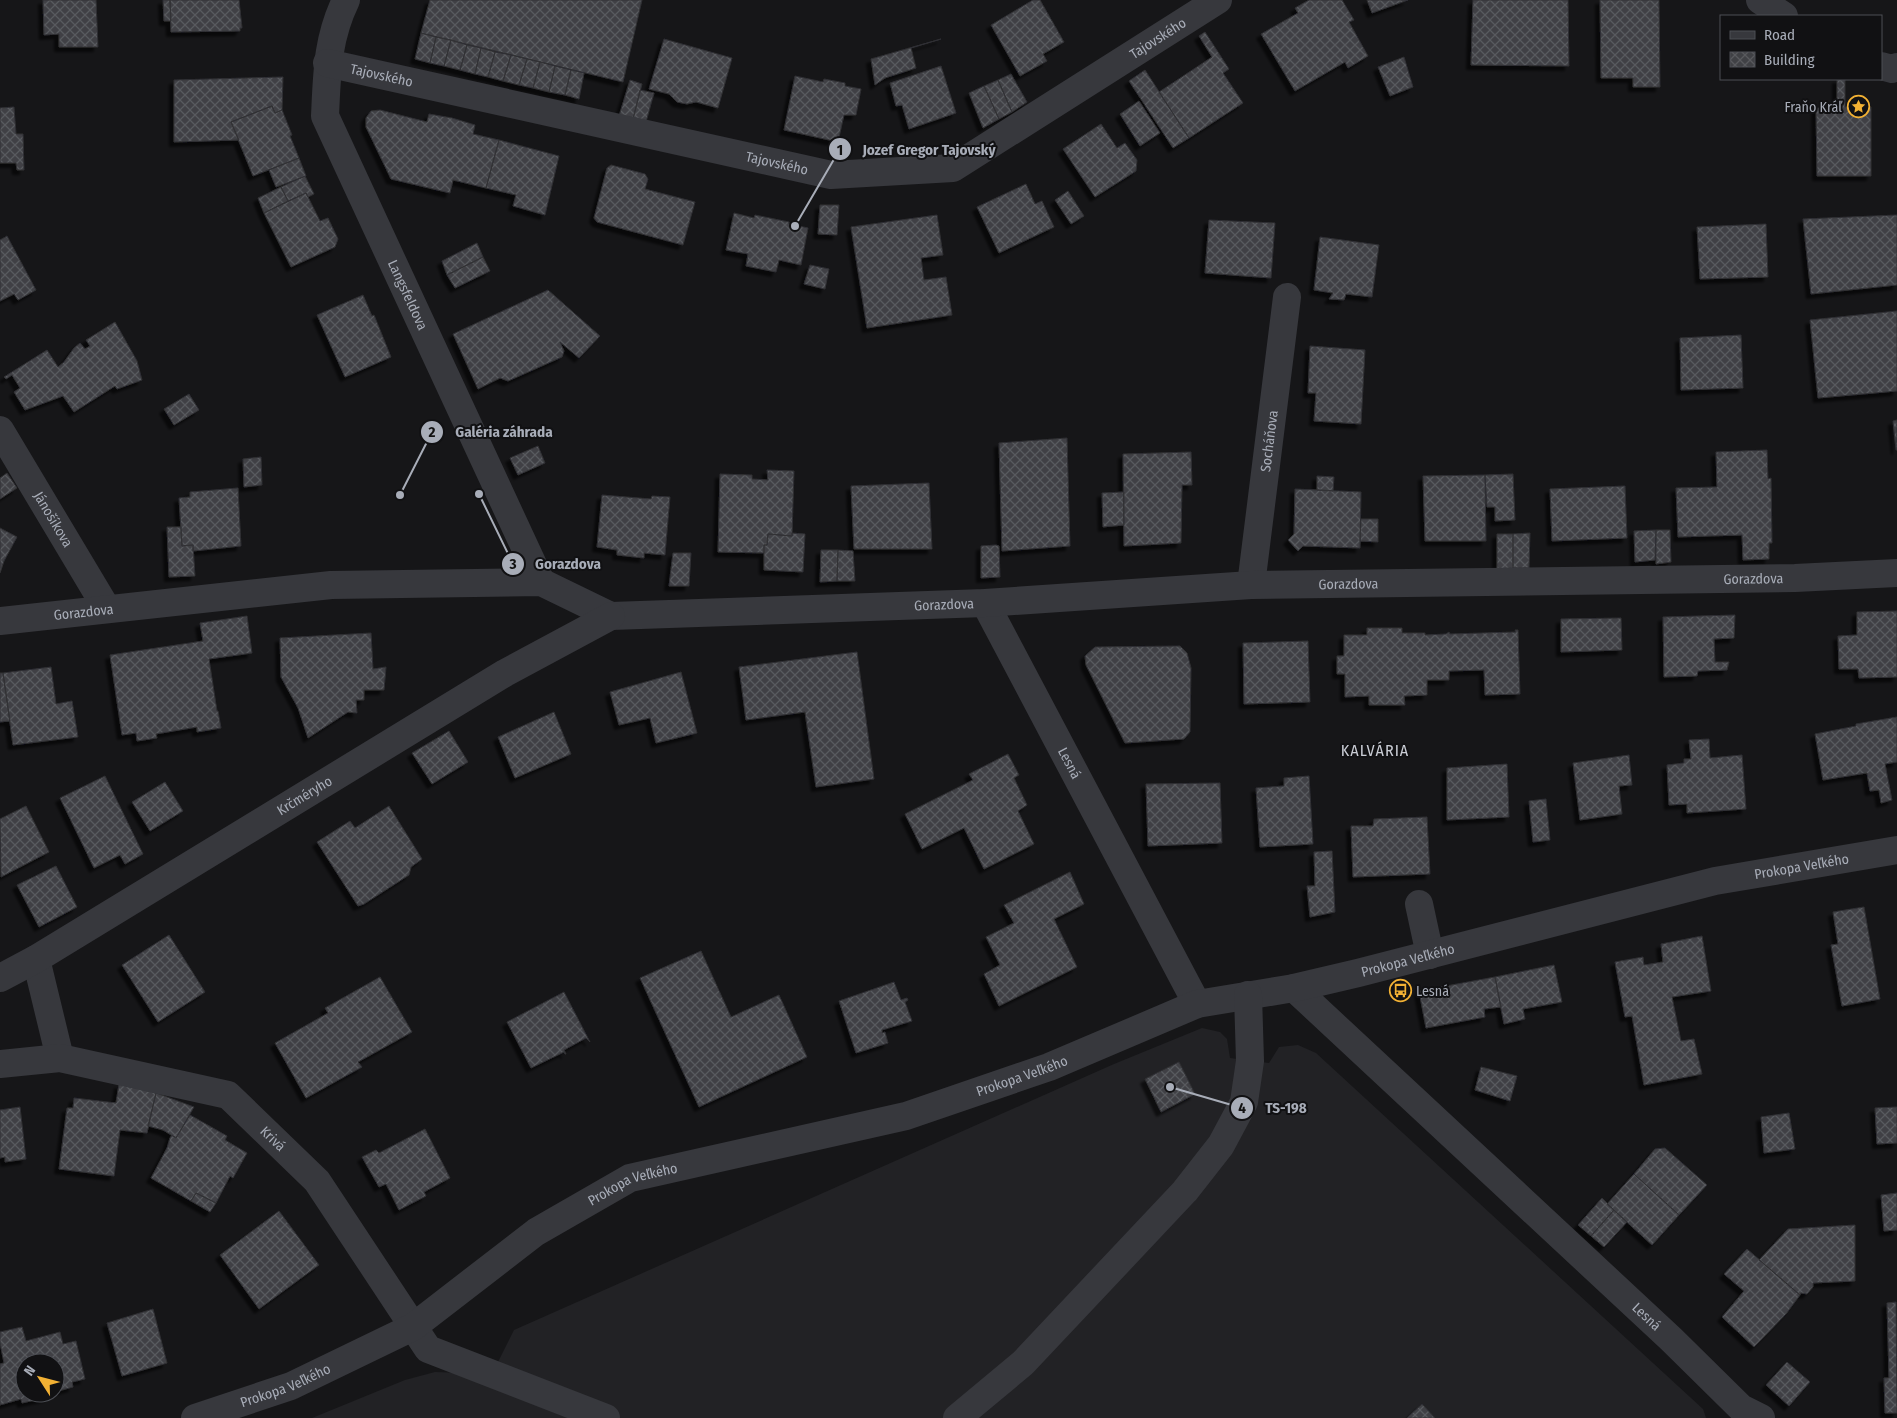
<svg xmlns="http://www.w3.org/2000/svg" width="1897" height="1418" font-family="'Fira Sans Condensed',sans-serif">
<defs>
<pattern id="building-cross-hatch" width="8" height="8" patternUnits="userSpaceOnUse" patternTransform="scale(1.25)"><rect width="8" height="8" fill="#404145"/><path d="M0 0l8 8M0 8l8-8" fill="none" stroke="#595a5e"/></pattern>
<filter id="shadow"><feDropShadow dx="-4.5" dy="4.5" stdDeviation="1" flood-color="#0009"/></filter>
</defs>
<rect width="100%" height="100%" fill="#161618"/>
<path fill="#222225" d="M1202,1028L1220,1032L1227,1039L1230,1058L1269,1063L1279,1047L1298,1045L1316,1053L1703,1409L1706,1418H312L405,1380L435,1372L492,1374L514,1330L1114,1064Z"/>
<path fill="url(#building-cross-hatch)" stroke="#303034" filter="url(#shadow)" d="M43,0H96L98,47H59V34L44,35Z
M163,0H170L171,21H164Z
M170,0H239L242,28H240V31L171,32Z
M430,0H642L623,82L421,33Z
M1033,0H1040L1064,42L1043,54L1047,61L1020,76L991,25Z
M1309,0H1342L1354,20L1349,22L1368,56L1348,68L1345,62L1295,91L1261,34L1298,13L1295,8Z
M1367,0H1408L1372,13Z
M1473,0H1568L1569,66L1471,65Z
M1600,0H1659L1660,87H1633V78H1601Z
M1205,32L1229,69L1223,73L1243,103L1189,138L1159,92L1212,57L1199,36Z
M421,33L436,37L430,63L415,59Z
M436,37L451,40L444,66L430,63Z
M664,39L732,58L718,108L696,102L687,104L677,102L669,94L649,89Z
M941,39L911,48L916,68L885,78L875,85L871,59Z
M451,40L467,45L460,70L444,66Z
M467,45L481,48L475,74L460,70Z
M481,48L495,52L488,77L475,74Z
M495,52L511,55L503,81L488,77Z
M511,55L527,59L519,85L503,81Z
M1404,57L1413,87L1390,96L1378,67Z
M527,59L540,62L533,88L519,85Z
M540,62L555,66L549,92L533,88Z
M555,66L571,70L565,95L549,92Z
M941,66L956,113L909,129L902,105L896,106L890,83Z
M571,70L584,73L579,99L565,95Z
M1145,70L1189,138L1173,148L1129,81Z
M1011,74L1027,102L1012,112L998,80Z
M795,76L823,82L824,79L845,83V86L861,89L856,115H844L838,142L784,130Z
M283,77L282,110L275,113L272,106L231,122L239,140L174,142V80Z
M1837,79L1845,80V107H1871V176H1817L1816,108L1837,107Z
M630,80L642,84L633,119L619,116Z
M998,80L1012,112L999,119L984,86Z
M984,86L999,119L983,128L969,93Z
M640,90L654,93L646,122L633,119Z
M1139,101L1160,133L1140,146L1120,114Z
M272,106L275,113L282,110L292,135L290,136L299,158L253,176L231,122Z
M14,107L16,134H23L24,170H17L16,163H0V108Z
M380,110L427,122L429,114L452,118L475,125L473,134L499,140L486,188L453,180L450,193L391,179L366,127V118L371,111Z
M1101,124L1117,148L1125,143L1137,160L1136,171L1095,197L1063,149Z
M499,140L559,156L545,215L513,206L516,195L486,188Z
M299,158L306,176L276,187L269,170Z
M611,165L645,174L648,179L645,189L695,202L683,245L597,222L594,218L607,168Z
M305,176L314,194L308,197L306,193L288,201L281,187Z
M1026,184L1035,204L1042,201L1054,227L999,253L977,207Z
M281,187L288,201L264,213L258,198Z
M1068,191L1084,216L1071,224L1055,200Z
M306,193L320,221L328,218L338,239L335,247L291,267L264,213Z
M820,205H839L837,235L818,234Z
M734,213L754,218L755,215L789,222V224L808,228L801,265L779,260L776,272L746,266L748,254L726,250Z
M937,215L943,255L921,258L924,280L946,277L952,315L867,328L851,227Z
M1897,215V285L1811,294L1803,219Z
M1209,220L1275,223L1271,278L1205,273Z
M1766,224L1768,277L1700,279L1697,227Z
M7,236L36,290L18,300L14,294L0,301V240Z
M1320,237L1379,245L1372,297L1346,294L1344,300L1329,299L1333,293L1314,290Z
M477,243L483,257L447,275L442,261Z
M483,257L490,271L455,288L447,275Z
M810,265L829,269L825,289L804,284Z
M548,290L600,336L579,358L560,342L564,351L562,357L508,381L500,378L478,389L453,334Z
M363,295L372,316L374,315L391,357L345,377L317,315Z
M1897,311V391L1818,398L1810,320Z
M115,322L137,361L142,380L117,389L115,386L74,412L63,396L25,410L14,392L20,388L12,375L6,379L4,377L47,350L58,367L64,362L74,348L80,343L85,349L90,346L86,340Z
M1741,335L1743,388L1681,390L1680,338Z
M1310,346L1365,350L1361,424L1314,421L1316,393H1308Z
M189,394L199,410L174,425L164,409Z
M1897,420V450H1896L1893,421Z
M1067,438L1070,546L1002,551L999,443Z
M538,446L545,463L518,475L510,458Z
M1767,450L1768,479L1771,478L1772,543H1769V559L1743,560L1742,535L1678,537L1676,488L1717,487L1716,452Z
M1191,452L1192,485H1182L1181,543L1124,546L1123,454Z
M261,457L262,485L244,487L243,459Z
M767,470L794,471L792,536L768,534L767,545H764V553L718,552L720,474L751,475H752V479L768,480Z
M7,473L17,488L0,499V478Z
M1513,474L1515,520L1495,521V507H1487L1485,475Z
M1485,475L1486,541H1425L1423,476Z
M1317,476L1334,477L1333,491L1317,490Z
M929,483L932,549H854L851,486Z
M1625,486L1627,538L1552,541L1550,489Z
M238,488L241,546L193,551V545L182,546L179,498L190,497V492Z
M1295,489L1361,492L1360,548L1303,546L1298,551L1288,540L1294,534Z
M1124,492V525L1103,527L1102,493Z
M602,495L651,499L652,496L670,497L665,555L644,553V558L617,555V550L597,547Z
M1361,519H1378V542L1360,541Z
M167,527H181L182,546L193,545L195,576L169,577Z
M0,528L17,537L4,561L0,573Z
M1656,530L1655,560L1635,562L1634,531Z
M1656,530H1670L1671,562L1656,564Z
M792,533L805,534L803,572L764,570V545H767L768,534L792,536Z
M1530,533L1529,568H1513V534Z
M1497,534H1513V568L1497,569Z
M996,545L999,546L1000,577L981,578V546Z
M821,550H838L837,581L820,582Z
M838,550L853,551L855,581H837Z
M673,553H691L689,586H669Z
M1897,611V677L1859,678L1858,669H1839L1838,636L1857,635V612Z
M1735,615L1734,638L1714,639L1715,662H1729L1727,670L1698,671L1697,676L1664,677L1663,617Z
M247,616L252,653L209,659L217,711H218L221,728L197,732V727L156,734L157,738L137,741L136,733L122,735L110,655L203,641L200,623Z
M1621,618L1622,650L1561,652V619Z
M1367,628H1402V633H1425V635L1446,634L1449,632L1450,634L1516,632L1515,630H1518L1520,694L1485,695L1484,670L1449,671V680H1427V695L1404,696L1405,705H1369V696L1345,697V674H1337V656H1344V635H1367Z
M371,633L373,669L386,667L384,690H364V700H356L357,713L348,712L308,738L298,708L281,677L280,638Z
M1308,641L1310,702L1244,704L1243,643Z
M1180,646L1187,653L1191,668L1190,732L1184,739L1125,743L1086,665L1085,656L1095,647Z
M857,652L874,779L816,787L805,712L746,720L739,667Z
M51,667L56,704L72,701L78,737L13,745L3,673Z
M681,672L697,733L656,743L650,718L619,725L610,692Z
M0,673H3L10,721L0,722Z
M554,712L571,754L515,778L498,737Z
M1897,717V762L1885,764L1892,800L1881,803L1879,790L1870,791L1867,773L1823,780L1815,734L1856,726V724Z
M449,731L468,762L432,784L412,753Z
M1709,739L1710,758L1742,755L1746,809L1687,813V804L1669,805L1667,765L1684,763V759H1691L1689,740Z
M1008,754L1019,775L1014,778L1027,805L1018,811L1034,844L984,869L964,828L922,849L905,814L973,780L969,774Z
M1629,755L1632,785L1619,786L1622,814L1580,820L1573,763Z
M1507,764L1509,817L1447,820V768Z
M105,776L143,854L125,864L120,855L94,868L60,798Z
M1309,776L1313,844L1260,847L1256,788L1284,786V778Z
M165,782L183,811L150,831L132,802Z
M1220,783L1222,843L1148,846L1146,784Z
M1546,799L1550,840L1533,842L1529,801Z
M26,806L49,852L1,877L0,819Z
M389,806L422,859L411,867L409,875L364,904L358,906L317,842L350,821L355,828Z
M1427,817L1430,874L1353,877L1351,826H1373L1374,819Z
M1332,851L1335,912L1310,917L1307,886H1315L1314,852Z
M56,866L77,907L39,927L17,885Z
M1070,872L1084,904L1054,919L1077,967L999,1006L984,974L1000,965L986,937L1014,923L1004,905Z
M1864,907L1880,999L1842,1006L1831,945L1838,944L1833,912Z
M169,935L205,992L158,1022L122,965Z
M1702,936L1711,991L1672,997L1681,1041L1694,1039L1702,1074L1644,1085L1632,1016L1625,1017L1615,962L1643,957L1644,965L1663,962L1661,944Z
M701,951L731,1017L779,995L807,1057L699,1107L640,978Z
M1554,965L1562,1002L1523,1009L1525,1019L1504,1024L1495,977Z
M380,977L412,1032L358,1062L362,1067L306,1098L275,1043L328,1013L325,1008Z
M1495,977L1501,1007L1484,1009L1485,1017L1426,1028L1419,991Z
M894,982L901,1000L907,998L908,1000L905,1002L912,1021L882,1030V1033L885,1032L888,1043L856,1053L839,1001Z
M564,992L590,1042L586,1038L564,1050L566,1054H565L564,1052L531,1068L507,1022Z
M1179,1062L1195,1094L1161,1112L1145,1079Z
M1481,1067L1517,1076L1510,1101L1475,1090Z
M119,1084L156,1093L147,1133L120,1130L114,1176L59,1169L67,1108H73L74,1098L116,1103Z
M156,1093L194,1107L176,1138L163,1130L148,1126Z
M20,1107L26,1159L5,1162V1157L0,1158V1110Z
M1897,1107V1143L1877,1144L1875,1108Z
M1789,1113L1795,1149L1764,1153L1761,1117Z
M190,1115L227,1136L225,1140L247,1153L233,1178L230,1176L216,1203L196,1193L191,1201L151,1178L167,1148L170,1138L172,1135L176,1138Z
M425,1129L450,1178L424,1192L426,1196L399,1210L386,1184L379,1187L362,1157L376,1150L379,1153Z
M1665,1148L1707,1185L1679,1215L1634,1174L1655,1149Z
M1634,1174L1679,1215L1652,1245L1607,1204Z
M196,1193L216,1203L210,1212L191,1201Z
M1897,1193V1230L1884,1231L1881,1195Z
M1602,1198L1614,1210L1591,1236L1578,1225Z
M1614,1210L1627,1222L1604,1247L1591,1236Z
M279,1211L319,1265L259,1309L220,1255Z
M1855,1225V1281L1813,1283V1287L1807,1294L1801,1293L1800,1295L1759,1260L1788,1229Z
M1747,1249L1800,1295L1786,1314L1754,1347L1722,1317L1744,1291L1724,1274Z
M1896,1302L1897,1413H1885L1884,1378H1889L1887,1303Z
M153,1309L167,1363L122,1376L107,1323Z
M22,1327L26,1341L60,1332L63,1344L76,1341L85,1379L72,1382L73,1387L55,1392V1363H25V1393H51L48,1394L49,1397L22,1403L21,1399L0,1405V1364L4,1363L0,1343V1332Z
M1787,1362L1810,1382L1789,1406L1766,1385Z
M1422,1404L1435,1418H1407Z"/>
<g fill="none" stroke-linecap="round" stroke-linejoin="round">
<g stroke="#37383d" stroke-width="28">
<path id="s1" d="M346,0C327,39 327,74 325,116L541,582"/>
<path d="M1760,0L1784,16"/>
<path id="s2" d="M327,63L831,175L953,168L1218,0"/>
<path d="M1881,66L1892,69L1897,67"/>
<path id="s3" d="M0,430L107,609"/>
<path id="s4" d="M1251,585L1287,297"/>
<path id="s5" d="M985,603L1197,1004"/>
<path id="s6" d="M0,621L331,585L541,582L611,616L985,603L1251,585L1795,578L1897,573"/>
<path d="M1419,904L1430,955"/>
<path d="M36,959L60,1058"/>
<path id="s7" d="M0,978L36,959L505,673L611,616"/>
<path id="s8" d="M1294,988L1671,1339L1741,1408L1761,1418"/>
<path id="s9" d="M0,1064L60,1058L228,1095L317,1181L428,1349L606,1418"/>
<path id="s10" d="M195,1418L291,1386L413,1327L536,1232L630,1178L906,1116L1049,1067L1197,1004L1294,988L1358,973L1715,881L1897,850"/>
<path d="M957,1418L1023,1363L1185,1191L1221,1145L1244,1102L1250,1061L1248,995"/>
</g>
</g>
<defs>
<symbol id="sight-ring" viewBox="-11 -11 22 22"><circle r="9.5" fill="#111113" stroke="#f2b134" stroke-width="1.5"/><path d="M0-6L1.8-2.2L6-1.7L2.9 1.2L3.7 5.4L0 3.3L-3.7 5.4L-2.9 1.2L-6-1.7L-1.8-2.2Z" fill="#f2b134"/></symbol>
<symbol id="bus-ring" viewBox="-11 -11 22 22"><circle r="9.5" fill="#111113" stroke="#f2b134" stroke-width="1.5"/><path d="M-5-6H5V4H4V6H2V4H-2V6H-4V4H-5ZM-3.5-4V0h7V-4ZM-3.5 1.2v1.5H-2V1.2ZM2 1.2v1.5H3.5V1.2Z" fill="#f2b134"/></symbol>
</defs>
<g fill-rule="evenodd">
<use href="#sight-ring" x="1846" y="94" width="25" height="25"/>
<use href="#bus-ring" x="1388" y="978" width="25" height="25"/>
</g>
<g text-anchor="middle" stroke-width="4" stroke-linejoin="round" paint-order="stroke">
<g font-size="14" fill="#a8adb8" stroke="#111113">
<text dy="5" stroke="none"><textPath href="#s2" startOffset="881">Tajovského</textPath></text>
<text dy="5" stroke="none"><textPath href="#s2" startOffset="56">Tajovského</textPath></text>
<text dy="5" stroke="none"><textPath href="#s2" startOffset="461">Tajovského</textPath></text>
<text dy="5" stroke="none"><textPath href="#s1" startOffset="316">Langsfeldova</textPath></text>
<text dy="5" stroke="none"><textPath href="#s4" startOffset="145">Socháňova</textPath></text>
<text dy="5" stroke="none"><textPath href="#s3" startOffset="104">Jánošíkova</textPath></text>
<text dy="5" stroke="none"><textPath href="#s6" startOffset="1764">Gorazdova</textPath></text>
<text dy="5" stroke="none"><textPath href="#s6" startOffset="1359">Gorazdova</textPath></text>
<text dy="5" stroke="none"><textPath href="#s6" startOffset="954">Gorazdova</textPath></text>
<text dy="5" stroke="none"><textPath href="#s6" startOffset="84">Gorazdova</textPath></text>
<text dy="5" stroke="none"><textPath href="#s5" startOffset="181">Lesná</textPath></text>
<text dy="5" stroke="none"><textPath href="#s7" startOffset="355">Krčméryho</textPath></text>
<text dy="5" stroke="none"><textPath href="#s10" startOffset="1716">Prokopa Veľkého</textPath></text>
<text dy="5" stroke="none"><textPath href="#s10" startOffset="1311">Prokopa Veľkého</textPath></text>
<text dy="5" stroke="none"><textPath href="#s10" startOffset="906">Prokopa Veľkého</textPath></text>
<text dy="5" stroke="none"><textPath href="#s9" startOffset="295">Krivá</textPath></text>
<text dy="5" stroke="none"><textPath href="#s10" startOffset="501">Prokopa Veľkého</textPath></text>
<text dy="5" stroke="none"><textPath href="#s8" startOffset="482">Lesná</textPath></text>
<text dy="5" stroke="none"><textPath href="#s10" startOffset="96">Prokopa Veľkého</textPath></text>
</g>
<g font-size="14" fill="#a8adb8" stroke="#111113" text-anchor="end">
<text x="1842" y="112">Fraňo Kráľ</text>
<text x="1416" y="996" text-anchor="start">Lesná</text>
</g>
<g font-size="16" letter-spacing="1" fill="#c9ccd4" stroke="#111113">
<text x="1375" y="756">KALVÁRIA</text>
</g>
</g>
<path fill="none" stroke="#a8adb8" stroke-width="2" d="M795 226L840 149M400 495L432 432M479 494L513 564M1170 1087L1242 1108"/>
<g fill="#a8adb8" stroke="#111113" stroke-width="2">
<circle cx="795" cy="226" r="5"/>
<circle cx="400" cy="495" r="5"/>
<circle cx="479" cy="494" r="5"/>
<circle cx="1170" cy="1087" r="5"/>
<circle cx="840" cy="149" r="12"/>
<circle cx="432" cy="432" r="12"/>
<circle cx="513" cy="564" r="12"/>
<circle cx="1242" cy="1108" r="12"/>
</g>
<g font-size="15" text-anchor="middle" font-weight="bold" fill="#111">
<text x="840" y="155">1</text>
<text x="432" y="437">2</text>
<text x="513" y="569">3</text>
<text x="1242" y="1113">4</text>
</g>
<g font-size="15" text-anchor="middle" font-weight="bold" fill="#a8adb8" stroke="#111113" stroke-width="4" stroke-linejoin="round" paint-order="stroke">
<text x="929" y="155">Jozef Gregor Tajovský</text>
<text x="504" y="437">Galéria záhrada</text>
<text x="568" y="569">Gorazdova</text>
<text x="1286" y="1113">TS-198</text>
</g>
<rect x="1720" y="15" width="162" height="65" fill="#111113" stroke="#4d4f55"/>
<rect x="1730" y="31" width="25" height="8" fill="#37383d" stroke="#4d4f55"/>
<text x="1764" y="40" font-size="15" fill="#a8adb8">Road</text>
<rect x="1730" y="52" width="25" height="15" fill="url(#building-cross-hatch)" stroke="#4d4f55"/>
<text x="1764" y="65" font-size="15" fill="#a8adb8">Building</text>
<g transform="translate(40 1378) rotate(306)"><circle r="24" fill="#111113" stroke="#4d4f55"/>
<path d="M0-4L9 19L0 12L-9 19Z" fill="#f2b134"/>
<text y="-8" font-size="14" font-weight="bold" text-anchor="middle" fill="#a8adb8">N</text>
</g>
</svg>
